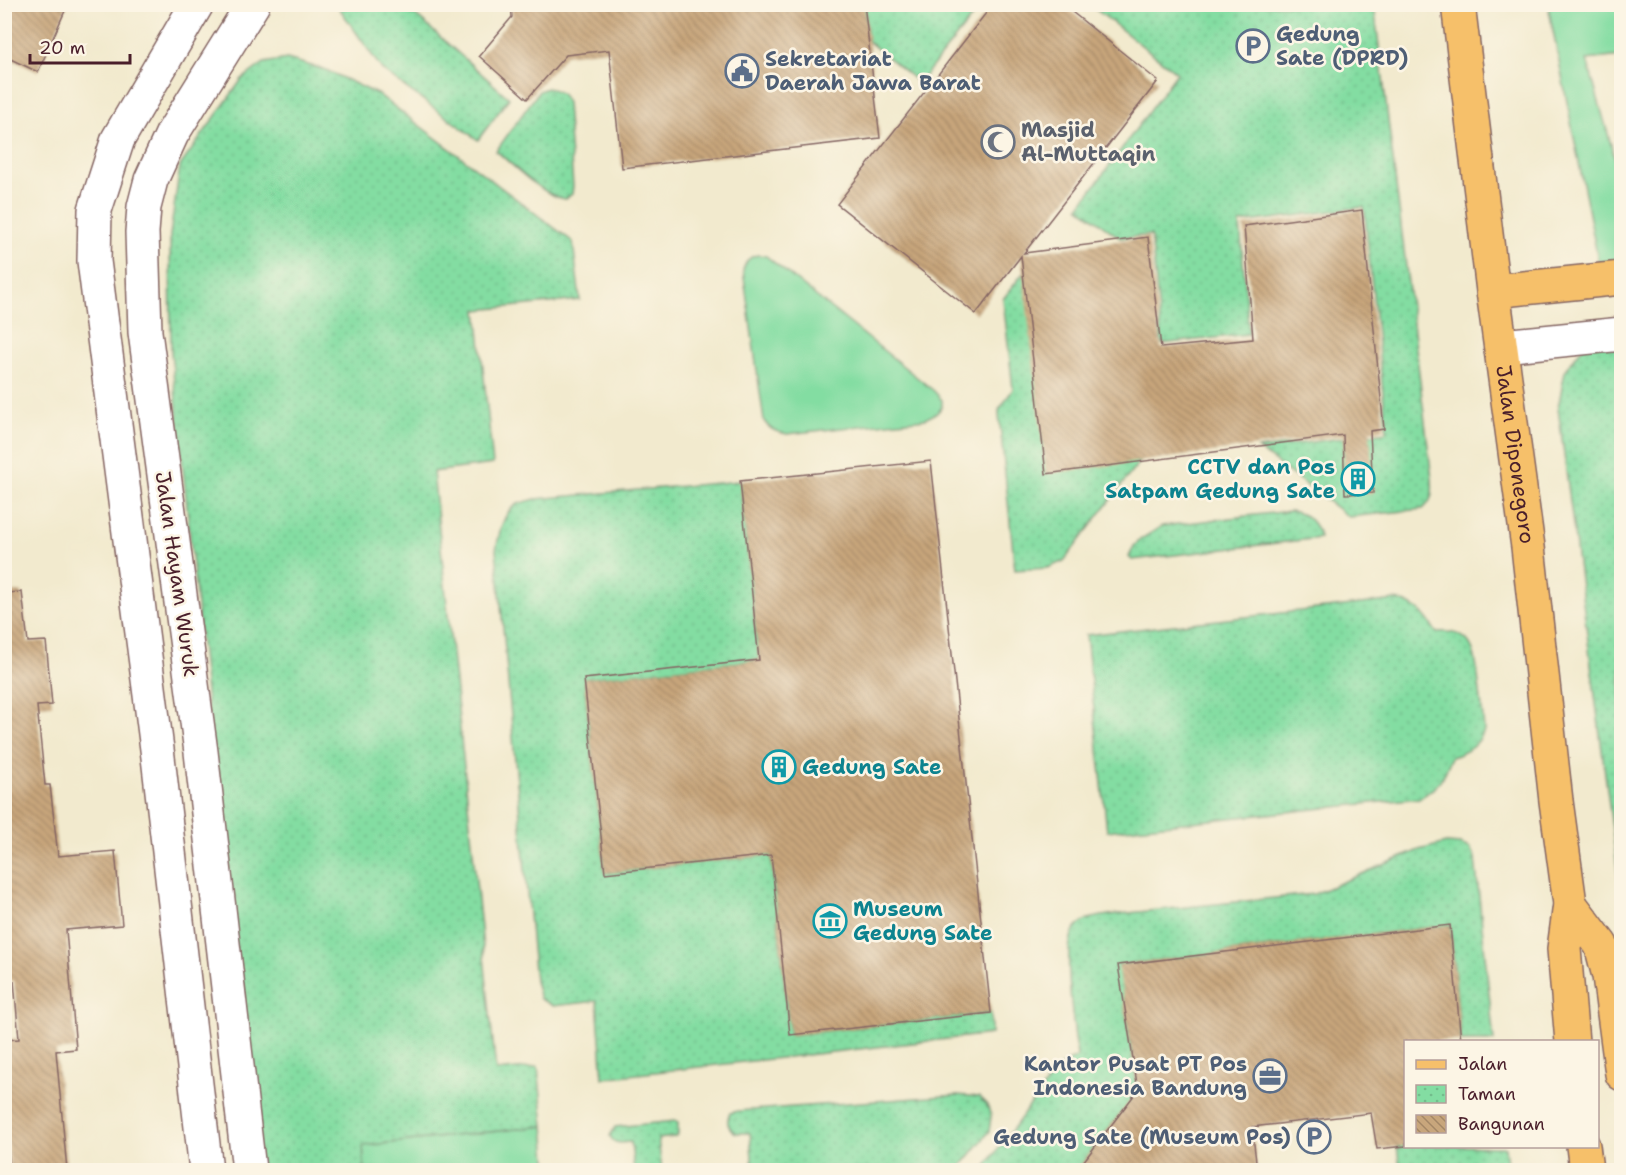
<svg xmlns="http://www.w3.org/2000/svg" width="1626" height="1175" font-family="'Shantell Sans',sans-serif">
<defs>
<pattern id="park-dots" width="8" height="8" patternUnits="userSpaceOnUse" patternTransform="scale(1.5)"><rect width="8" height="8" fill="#83dda2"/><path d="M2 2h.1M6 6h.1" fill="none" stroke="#73bd8c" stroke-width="1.8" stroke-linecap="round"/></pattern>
<pattern id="building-back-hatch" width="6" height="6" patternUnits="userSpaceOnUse" patternTransform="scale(1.5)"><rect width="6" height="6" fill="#c8a67c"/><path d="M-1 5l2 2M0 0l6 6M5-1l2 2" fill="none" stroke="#a48766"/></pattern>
</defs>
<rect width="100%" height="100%" fill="#fcf5e5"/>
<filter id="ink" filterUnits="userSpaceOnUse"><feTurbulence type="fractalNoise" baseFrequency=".0167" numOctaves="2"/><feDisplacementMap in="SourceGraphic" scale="12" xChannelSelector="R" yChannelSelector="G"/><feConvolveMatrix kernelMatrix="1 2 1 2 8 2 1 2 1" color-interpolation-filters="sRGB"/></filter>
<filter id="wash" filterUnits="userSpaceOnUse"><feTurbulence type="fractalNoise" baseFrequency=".008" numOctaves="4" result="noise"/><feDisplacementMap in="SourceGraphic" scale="24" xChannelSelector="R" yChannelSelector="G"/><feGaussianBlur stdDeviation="1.35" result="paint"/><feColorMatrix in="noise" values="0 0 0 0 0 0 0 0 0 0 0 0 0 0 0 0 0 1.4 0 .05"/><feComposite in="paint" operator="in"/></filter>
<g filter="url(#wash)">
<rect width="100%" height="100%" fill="#f2eace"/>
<path fill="#83dda2" stroke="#667e66" stroke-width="1.5" d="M1548,5H1621V56L1587,60L1621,180V268L1600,270Z
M759,255L766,256L934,391L942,400V407L937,413L925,419L787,434C776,432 770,430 764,421L743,270C746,261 749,256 759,255Z
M544,1126L548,1170H365L362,1146Z"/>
<path fill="url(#park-dots)" stroke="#667e66" stroke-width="1.5" d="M337,5H404L509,98L478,140L383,71Z
M864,5H982L919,83L868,41Z
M1090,5H1374L1432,479C1433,492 1433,500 1423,509L1349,517L1258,449L1387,432L1364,207L1240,223L1249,334L1162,344L1151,235L1120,238L1079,207L1177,73Z
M287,59L326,70L379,95L573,242L580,300L477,310L493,464L433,472L496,1071L538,1067L544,1126L363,1146L365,1170H255L171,352L170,235L180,166L242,79L264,63Z
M547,88C558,90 563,93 567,103L573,186L572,194L565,199C544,197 513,165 496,151L539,91Z
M1023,273L1140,461L1064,561L1048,568L1015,570L999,415V410L1013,389L1003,299Z
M1621,331V898L1558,408L1565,371L1584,345Z
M740,481L759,660L584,679L605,873L771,855L790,1035L991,1013V1034L603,1078L597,1001L553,1006L540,999L535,981L496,550C499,535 502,514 516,505C521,502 530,501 535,499Z
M1290,511C1306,513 1316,521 1320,538L1132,560L1129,557L1134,546L1141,539L1162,526Z
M1396,600C1416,604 1425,614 1436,632C1475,629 1475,653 1479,684C1481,700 1483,715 1484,731C1478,746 1466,753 1451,757C1444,779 1439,786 1420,798L1107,831L1086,635Z
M1446,843L1460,844L1470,848L1475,858L1494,1041H1461L1450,925L1119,965L1143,1127L1122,1111L1077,1170H983L1055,1071L1068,1061L1077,1057C1075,1030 1062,954 1073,932C1079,919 1096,917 1109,915L1314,894L1419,850Z
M958,1095L979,1097L987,1105L991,1116L989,1132L958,1170H753L750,1133H736C728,1128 725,1122 730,1113L738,1111Z
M675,1121L678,1123V1134L675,1137L658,1139L662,1170H634L631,1142C621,1142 615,1146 610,1136L615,1127Z
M1405,1145L1505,1147L1507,1164L1489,1170H1400L1397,1146Z"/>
<g id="blocks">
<path fill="url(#building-back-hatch)" d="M4,4H68L38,72L4,56Z
M511,4H864L880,138L622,168L609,50L566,55L527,99L479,56L512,17Z
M993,4H1062L1158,81L1024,253L1148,237L1161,348L1253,339L1244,226L1362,210L1384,429L1370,431L1373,493L1345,494L1343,435L1046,474L1021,256L976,314L837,204Z
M931,461L991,1013L790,1035L771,855L605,873L584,679L759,660L740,481Z
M22,592L28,642L46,641L52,705L37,706L45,785H50L58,856L115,851L122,925L66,930L76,1049L56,1051L67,1170H10L7,1137H4V1040L19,1039L14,981H4V593Z
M1450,925L1461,1041H1406V1146L1377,1149L1371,1113L1252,1127L1257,1170H1077L1138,1090L1118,965Z"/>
</g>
</g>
<g filter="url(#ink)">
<use href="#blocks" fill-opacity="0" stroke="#856664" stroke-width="1.5"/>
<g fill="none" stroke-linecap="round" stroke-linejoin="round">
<defs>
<path id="minor" d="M197,4L118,139L95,210L94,261L158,757L206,1170
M1502,346L1622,334
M249,1170L201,752L145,332L142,232L144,207L151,180L172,134L253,4"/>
<g id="major">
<path id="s1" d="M1458,4L1493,291L1528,547L1556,801L1570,904L1564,949L1572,1042"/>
<path d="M1493,291L1622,278"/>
<path d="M1570,904L1601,945L1609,976L1622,1074"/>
<path d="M1583,1146L1586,1170"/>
</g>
</defs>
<use href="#minor" stroke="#856664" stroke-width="36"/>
<use href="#major" stroke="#856664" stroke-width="36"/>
<use href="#minor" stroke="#fff" stroke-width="33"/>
<use href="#major" stroke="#f6c06b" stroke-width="33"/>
</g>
</g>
<defs>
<symbol id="parking-ring" viewBox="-11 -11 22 22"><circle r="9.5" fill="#fcf5e5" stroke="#5c6f8a" stroke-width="1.5"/><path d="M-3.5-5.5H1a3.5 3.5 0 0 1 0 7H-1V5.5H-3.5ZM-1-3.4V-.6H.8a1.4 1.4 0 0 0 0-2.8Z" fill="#5c6f8a"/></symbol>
<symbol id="civic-ring" viewBox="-11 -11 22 22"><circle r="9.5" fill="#fcf5e5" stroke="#5c6f8a" stroke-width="1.5"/><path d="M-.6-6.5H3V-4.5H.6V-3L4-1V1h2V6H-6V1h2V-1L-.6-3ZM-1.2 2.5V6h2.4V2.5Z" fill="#5c6f8a"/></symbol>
<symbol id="mosque-ring" viewBox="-11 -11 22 22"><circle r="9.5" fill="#fcf5e5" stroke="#6b7280" stroke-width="1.5"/><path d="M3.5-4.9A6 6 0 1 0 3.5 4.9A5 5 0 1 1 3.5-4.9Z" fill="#6b7280"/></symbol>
<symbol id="building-ring" viewBox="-11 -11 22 22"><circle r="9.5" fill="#fcf5e5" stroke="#0f9aa8" stroke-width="1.5"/><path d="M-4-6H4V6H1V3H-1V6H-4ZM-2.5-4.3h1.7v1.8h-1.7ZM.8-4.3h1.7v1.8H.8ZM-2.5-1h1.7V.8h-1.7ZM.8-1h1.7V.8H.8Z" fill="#0f9aa8"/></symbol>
<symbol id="museum-ring" viewBox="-11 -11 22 22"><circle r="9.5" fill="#fcf5e5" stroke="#0f9aa8" stroke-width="1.5"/><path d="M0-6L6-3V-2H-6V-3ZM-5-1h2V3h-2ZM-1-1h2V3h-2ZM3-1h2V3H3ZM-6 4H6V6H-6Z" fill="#0f9aa8"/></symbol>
<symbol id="office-ring" viewBox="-11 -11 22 22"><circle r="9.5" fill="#fcf5e5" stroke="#5c6f8a" stroke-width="1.5"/><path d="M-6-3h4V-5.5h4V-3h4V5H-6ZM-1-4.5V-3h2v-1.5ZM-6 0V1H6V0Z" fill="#5c6f8a"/></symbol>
</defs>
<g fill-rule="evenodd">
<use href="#parking-ring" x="1234" y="27" width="38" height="38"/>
<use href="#civic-ring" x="723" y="52" width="38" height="38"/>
<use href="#mosque-ring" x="979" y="123" width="38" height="38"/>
<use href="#building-ring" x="1339" y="460" width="38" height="38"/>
<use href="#building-ring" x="760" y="748" width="38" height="38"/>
<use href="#museum-ring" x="811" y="902" width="38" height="38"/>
<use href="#office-ring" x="1251" y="1057" width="38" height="38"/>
<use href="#parking-ring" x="1295" y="1118" width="38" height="38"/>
</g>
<g text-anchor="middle" stroke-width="5" stroke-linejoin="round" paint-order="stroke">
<g font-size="21" font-weight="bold" fill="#4e5e75" stroke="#fcf5e5" text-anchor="start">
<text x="1276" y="41">Gedung<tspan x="1276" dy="24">Sate (DPRD)</tspan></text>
<text x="765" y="66">Sekretariat<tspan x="765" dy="24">Daerah Jawa Barat</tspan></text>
<text x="1247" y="1071" text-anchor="end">Kantor Pusat PT Pos<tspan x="1247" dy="24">Indonesia Bandung</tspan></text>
<text x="1291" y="1144" text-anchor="end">Gedung Sate (Museum Pos)</text>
</g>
<g font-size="21" font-weight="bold" fill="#5b616d" stroke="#fcf5e5" text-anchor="start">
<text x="1021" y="137">Masjid<tspan x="1021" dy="24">Al-Muttaqin</tspan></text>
</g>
<g font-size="21" fill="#4a1f2b" stroke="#fcf5e5">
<text dy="7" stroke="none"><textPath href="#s1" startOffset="454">Jalan Diponegoro</textPath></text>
<text transform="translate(177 574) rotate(82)" y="7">Jalan Hayam Wuruk</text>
</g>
<g font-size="21" font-weight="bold" fill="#0d838f" stroke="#fcf5e5" text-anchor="start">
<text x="1335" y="474" text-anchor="end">CCTV dan Pos<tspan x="1335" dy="24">Satpam Gedung Sate</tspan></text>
<text x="802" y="774">Gedung Sate</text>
<text x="853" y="916">Museum<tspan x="853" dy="24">Gedung Sate</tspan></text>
</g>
</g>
<rect width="1626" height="1175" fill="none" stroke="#fcf5e5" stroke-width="24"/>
<rect x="1404" y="1040" width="195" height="108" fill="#fcf5e5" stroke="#b59f9b" stroke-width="1.5"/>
<rect x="1416" y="1060" width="30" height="9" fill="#f6c06b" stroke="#b59f9b" stroke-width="1.5"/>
<text x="1458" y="1070" font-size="18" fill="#4a1f2b">Jalan</text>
<rect x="1416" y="1085" width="30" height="18" fill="url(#park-dots)" stroke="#b59f9b" stroke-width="1.5"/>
<text x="1458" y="1100" font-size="18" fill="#4a1f2b">Taman</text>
<rect x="1416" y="1115" width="30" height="18" fill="url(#building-back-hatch)" stroke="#b59f9b" stroke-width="1.5"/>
<text x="1458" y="1130" font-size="18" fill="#4a1f2b">Bangunan</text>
<path d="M30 54v9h100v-9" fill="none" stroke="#4a1f2b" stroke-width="3"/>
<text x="39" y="54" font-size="18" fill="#4a1f2b" stroke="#fcf5e5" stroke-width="4.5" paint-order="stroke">20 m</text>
</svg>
